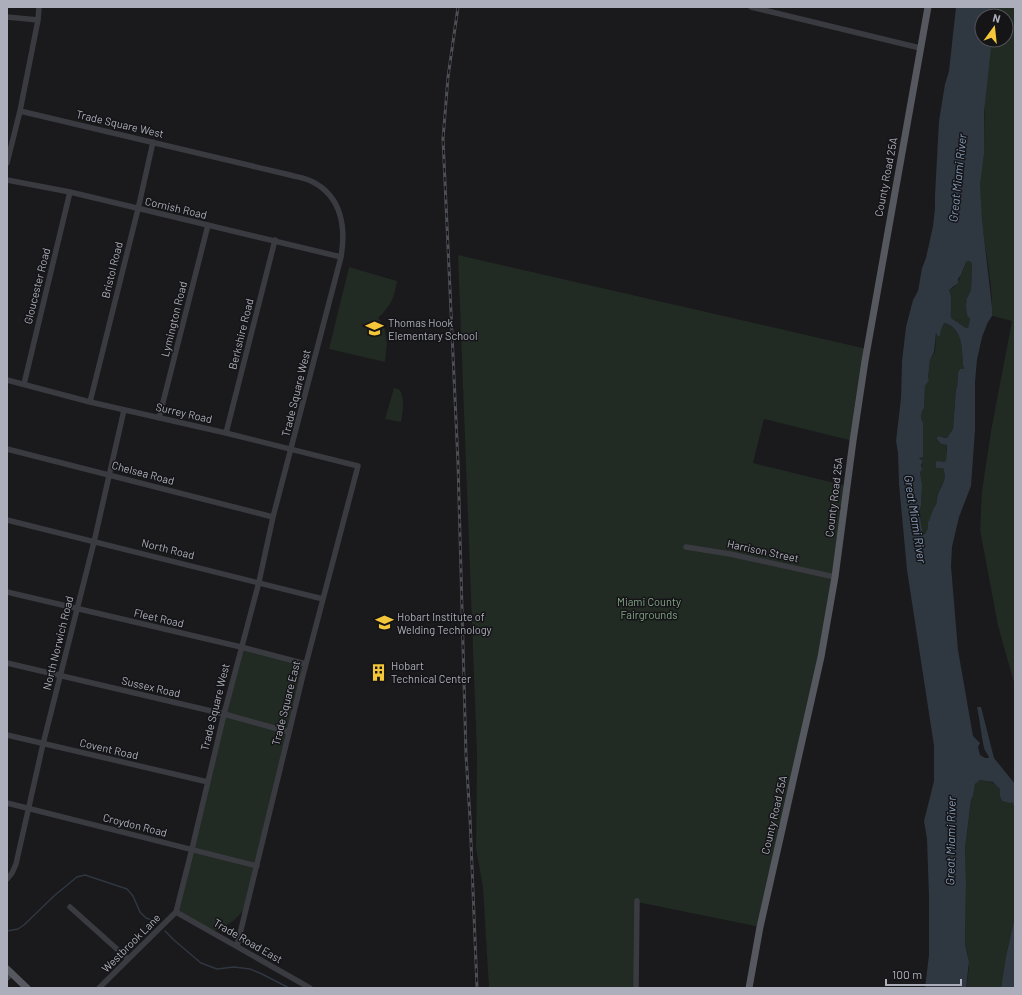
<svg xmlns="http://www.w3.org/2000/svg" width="1022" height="995" font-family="Barlow,sans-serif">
<rect width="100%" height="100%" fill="#1a191c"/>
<path fill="#212a23" d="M991,7H1015V686L998,626L980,530L982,491L991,431L1012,321L992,316C993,272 979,229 980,186C980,174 983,163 984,152C984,130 984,108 986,85C988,70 991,56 990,40H1006V16H991Z
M458,255L867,349L853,441L764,419L753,463L847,486L835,577L760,927L637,902L636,988H489L483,888L476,848L477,754Z
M968,261L971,262L972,266L971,290L967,298L970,319L968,328H966L951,318C950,309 953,298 949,290C951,289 953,288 955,286C959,282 964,268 966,262Z
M349,267L397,281C394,298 391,306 378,318L384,326L387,343L385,362L329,349Z
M944,323C963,329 962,348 963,366H964V369L958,373L957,388L956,389L953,429L948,437L945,438L939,436L936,438L941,444L947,445L946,451L947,459L943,468C947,478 943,483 939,492C937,496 937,501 936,505L934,507L928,528L925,534H923L919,512L921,506L922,485L920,472L923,461L919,457H923V423L921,418L922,411L924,408L925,386L928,378L930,360L935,352L936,333L940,336L941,330Z
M394,388L400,390C405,401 403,411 401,422L385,419Z
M241,647L306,664L248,903C237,920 231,924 212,932L176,912Z
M979,780C989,781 994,781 1000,789V796L1002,801L1012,802L1015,808V916L1006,956L1001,988H966L969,968L968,955L965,944L966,883L965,848L971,800L973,796L975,784Z"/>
<path fill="#2f3740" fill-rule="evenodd" d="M956,7H991V16H982V40H990L991,48L984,113V154L980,185L982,220L992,307V316L988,322L982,337L977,360L975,382V430L971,486L959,517L952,547L951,566L958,650L973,736L980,743L978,747L980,755L985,758H989C988,753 985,752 984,748C981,734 980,721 977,707H981L994,758L1015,784V808L1012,802L1010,803L1002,801L1000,796V789L993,782L980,780L975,784L973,796L971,800L965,848L966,883L965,944L969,962L966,988H925L929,955V897L927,839L924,821L934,781V746L907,570L899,484L898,453L896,441L901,398L902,361L906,327L913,300L918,291L922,268L926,258L933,226L935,208V195L939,121L945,84L949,71ZM968,261L971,262L972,266L971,290L967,298L966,306L967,315L970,319L968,328H966L951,318C950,309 953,298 949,290L958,283V279L961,275L966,262ZM944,323C963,328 962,349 963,366H964V369H960L958,373L957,388L956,389L953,429L947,438H945L939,436L936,438L941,444L947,445L946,461L944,462L937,461L936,462V468H943C947,478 943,483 939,492C937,496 937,501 936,505L934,507L929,521L928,522V528L925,534H923L919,512L921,506L922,485L920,472L922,470L921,465L923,461L919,458L923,457V423L921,418L922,411L924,408L925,386L929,380L928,378L930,360L934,352L936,333L939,337L940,336L941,330Z
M1015,916V988H1001L1006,956Z"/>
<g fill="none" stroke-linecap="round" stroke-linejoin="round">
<path stroke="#2f3740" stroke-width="1.5" d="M7,931L18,929L24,925L55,895L77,877L85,875L127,889L133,896L140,912L146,918L157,922
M165,931L175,941L201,963L217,969L234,967L250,969L262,974L289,988"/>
<path stroke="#3a3b41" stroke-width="5.5" d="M751,7L920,48
M7,17L38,20
M20,111L290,175C297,177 306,178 313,182C342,197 346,228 341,257L273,517L259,582L224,714L192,849L176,912
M7,163L20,111L38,20L39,7
M7,180L70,192L341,257
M7,380L90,402L226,433L358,466L302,679L237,946
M24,384L70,192
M90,402L138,209L153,142
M159,418L208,225
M226,433L275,240
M7,449L273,517
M7,520L323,599
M686,547L730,554L835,577
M7,592L241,647L306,664
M7,663L224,714L289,732
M7,735L208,782
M7,803L257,866
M7,879L12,873L16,864L43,744L94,542L124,410
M70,907L128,959
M176,912L310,988
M7,978L12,973
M99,988L176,912
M636,988L637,901"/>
<path stroke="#565860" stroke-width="7" d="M7,969L27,988
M749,988L760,927L821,657L835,577L853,441L865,361L928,7"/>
<defs>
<path id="rail" d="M458,7L448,77L443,139L458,463L466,755L470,818L477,988"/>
</defs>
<use href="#rail" stroke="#4d4f56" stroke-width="3"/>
<use href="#rail" stroke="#151417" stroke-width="1.5" stroke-dasharray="4.5" stroke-linecap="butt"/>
</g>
<defs>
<symbol id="school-bare" viewBox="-9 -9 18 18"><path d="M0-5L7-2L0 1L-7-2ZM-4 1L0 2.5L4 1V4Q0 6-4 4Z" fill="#f4c639" stroke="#151417" stroke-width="2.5" paint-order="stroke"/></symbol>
<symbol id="university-bare" viewBox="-9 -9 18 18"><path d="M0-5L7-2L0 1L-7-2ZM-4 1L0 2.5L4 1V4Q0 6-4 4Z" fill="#f4c639" stroke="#151417" stroke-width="2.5" paint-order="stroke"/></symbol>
<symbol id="building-bare" viewBox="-9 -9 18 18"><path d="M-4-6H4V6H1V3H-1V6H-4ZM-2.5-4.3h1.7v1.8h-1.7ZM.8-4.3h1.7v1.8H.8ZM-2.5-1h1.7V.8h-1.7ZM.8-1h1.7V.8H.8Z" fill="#f4c639" stroke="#151417" stroke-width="2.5" paint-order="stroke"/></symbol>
</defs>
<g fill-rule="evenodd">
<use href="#school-bare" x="362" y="316" width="25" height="25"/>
<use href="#university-bare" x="372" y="610" width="25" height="25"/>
<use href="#building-bare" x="366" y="660" width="25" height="25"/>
</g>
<g text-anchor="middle" stroke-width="3" stroke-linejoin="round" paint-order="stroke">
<g font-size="11" fill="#acafbb" stroke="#151417">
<text transform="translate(120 124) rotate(13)" y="4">Trade Square West</text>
<text transform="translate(886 177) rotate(-79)" y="4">County Road 25A</text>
<text transform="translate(176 208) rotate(13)" y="4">Cornish Road</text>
<text transform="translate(112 270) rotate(-76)" y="4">Bristol Road</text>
<text transform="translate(37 286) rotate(-76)" y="4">Gloucester Road</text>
<text transform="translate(174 319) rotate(-76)" y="4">Lymington Road</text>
<text transform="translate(241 334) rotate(-76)" y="4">Berkshire Road</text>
<text transform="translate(296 393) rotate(-76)" y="4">Trade Square West</text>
<text transform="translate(184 413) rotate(13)" y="4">Surrey Road</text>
<text transform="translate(143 473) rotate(15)" y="4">Chelsea Road</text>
<text transform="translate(834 497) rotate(-83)" y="4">County Road 25A</text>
<text transform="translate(168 549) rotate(14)" y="4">North Road</text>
<text transform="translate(763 551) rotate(12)" y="4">Harrison Street</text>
<text transform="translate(159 618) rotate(13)" y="4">Fleet Road</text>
<text transform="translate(58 643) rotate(-76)" y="4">North Norwich Road</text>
<text transform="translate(151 687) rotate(13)" y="4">Sussex Road</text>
<text transform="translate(286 703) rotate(-76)" y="4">Trade Square East</text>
<text transform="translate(215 707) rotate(-76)" y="4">Trade Square West</text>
<text transform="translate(109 749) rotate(13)" y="4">Covent Road</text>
<text transform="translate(774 815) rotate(-77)" y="4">County Road 25A</text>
<text transform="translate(135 825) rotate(14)" y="4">Croydon Road</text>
<text transform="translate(248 941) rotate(30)" y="4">Trade Road East</text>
<text transform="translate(131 943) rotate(-45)" y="4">Westbrook Lane</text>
</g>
<g font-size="11" fill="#acafbb" stroke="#151417" text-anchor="start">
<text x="388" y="327">Thomas Hook<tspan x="388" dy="13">Elementary School</tspan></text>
<text x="397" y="621">Hobart Institute of<tspan x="397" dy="13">Welding Technology</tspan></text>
<text x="391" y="670">Hobart<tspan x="391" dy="13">Technical Center</tspan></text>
</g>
<g font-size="11" fill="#83a688" stroke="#151417">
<text x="649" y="606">Miami County<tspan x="649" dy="13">Fairgrounds</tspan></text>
</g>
<g font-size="12" font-style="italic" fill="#839ab6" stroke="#151417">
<text transform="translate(958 178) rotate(-84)" y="4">Great Miami River</text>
<text transform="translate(915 519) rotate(81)" y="4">Great Miami River</text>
<text transform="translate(951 841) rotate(-89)" y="4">Great Miami River</text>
</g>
</g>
<rect width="1022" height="995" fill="none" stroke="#acafbb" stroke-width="16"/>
<g transform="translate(994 28) rotate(15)"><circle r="19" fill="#151417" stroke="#515259"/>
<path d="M0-3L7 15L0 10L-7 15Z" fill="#f4c639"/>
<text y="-6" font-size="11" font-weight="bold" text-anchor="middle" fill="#acafbb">N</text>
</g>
<path d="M886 979v6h75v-6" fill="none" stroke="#acafbb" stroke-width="2"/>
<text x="892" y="979" font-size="12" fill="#acafbb" stroke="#151417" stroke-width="3" paint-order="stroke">100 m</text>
</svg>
